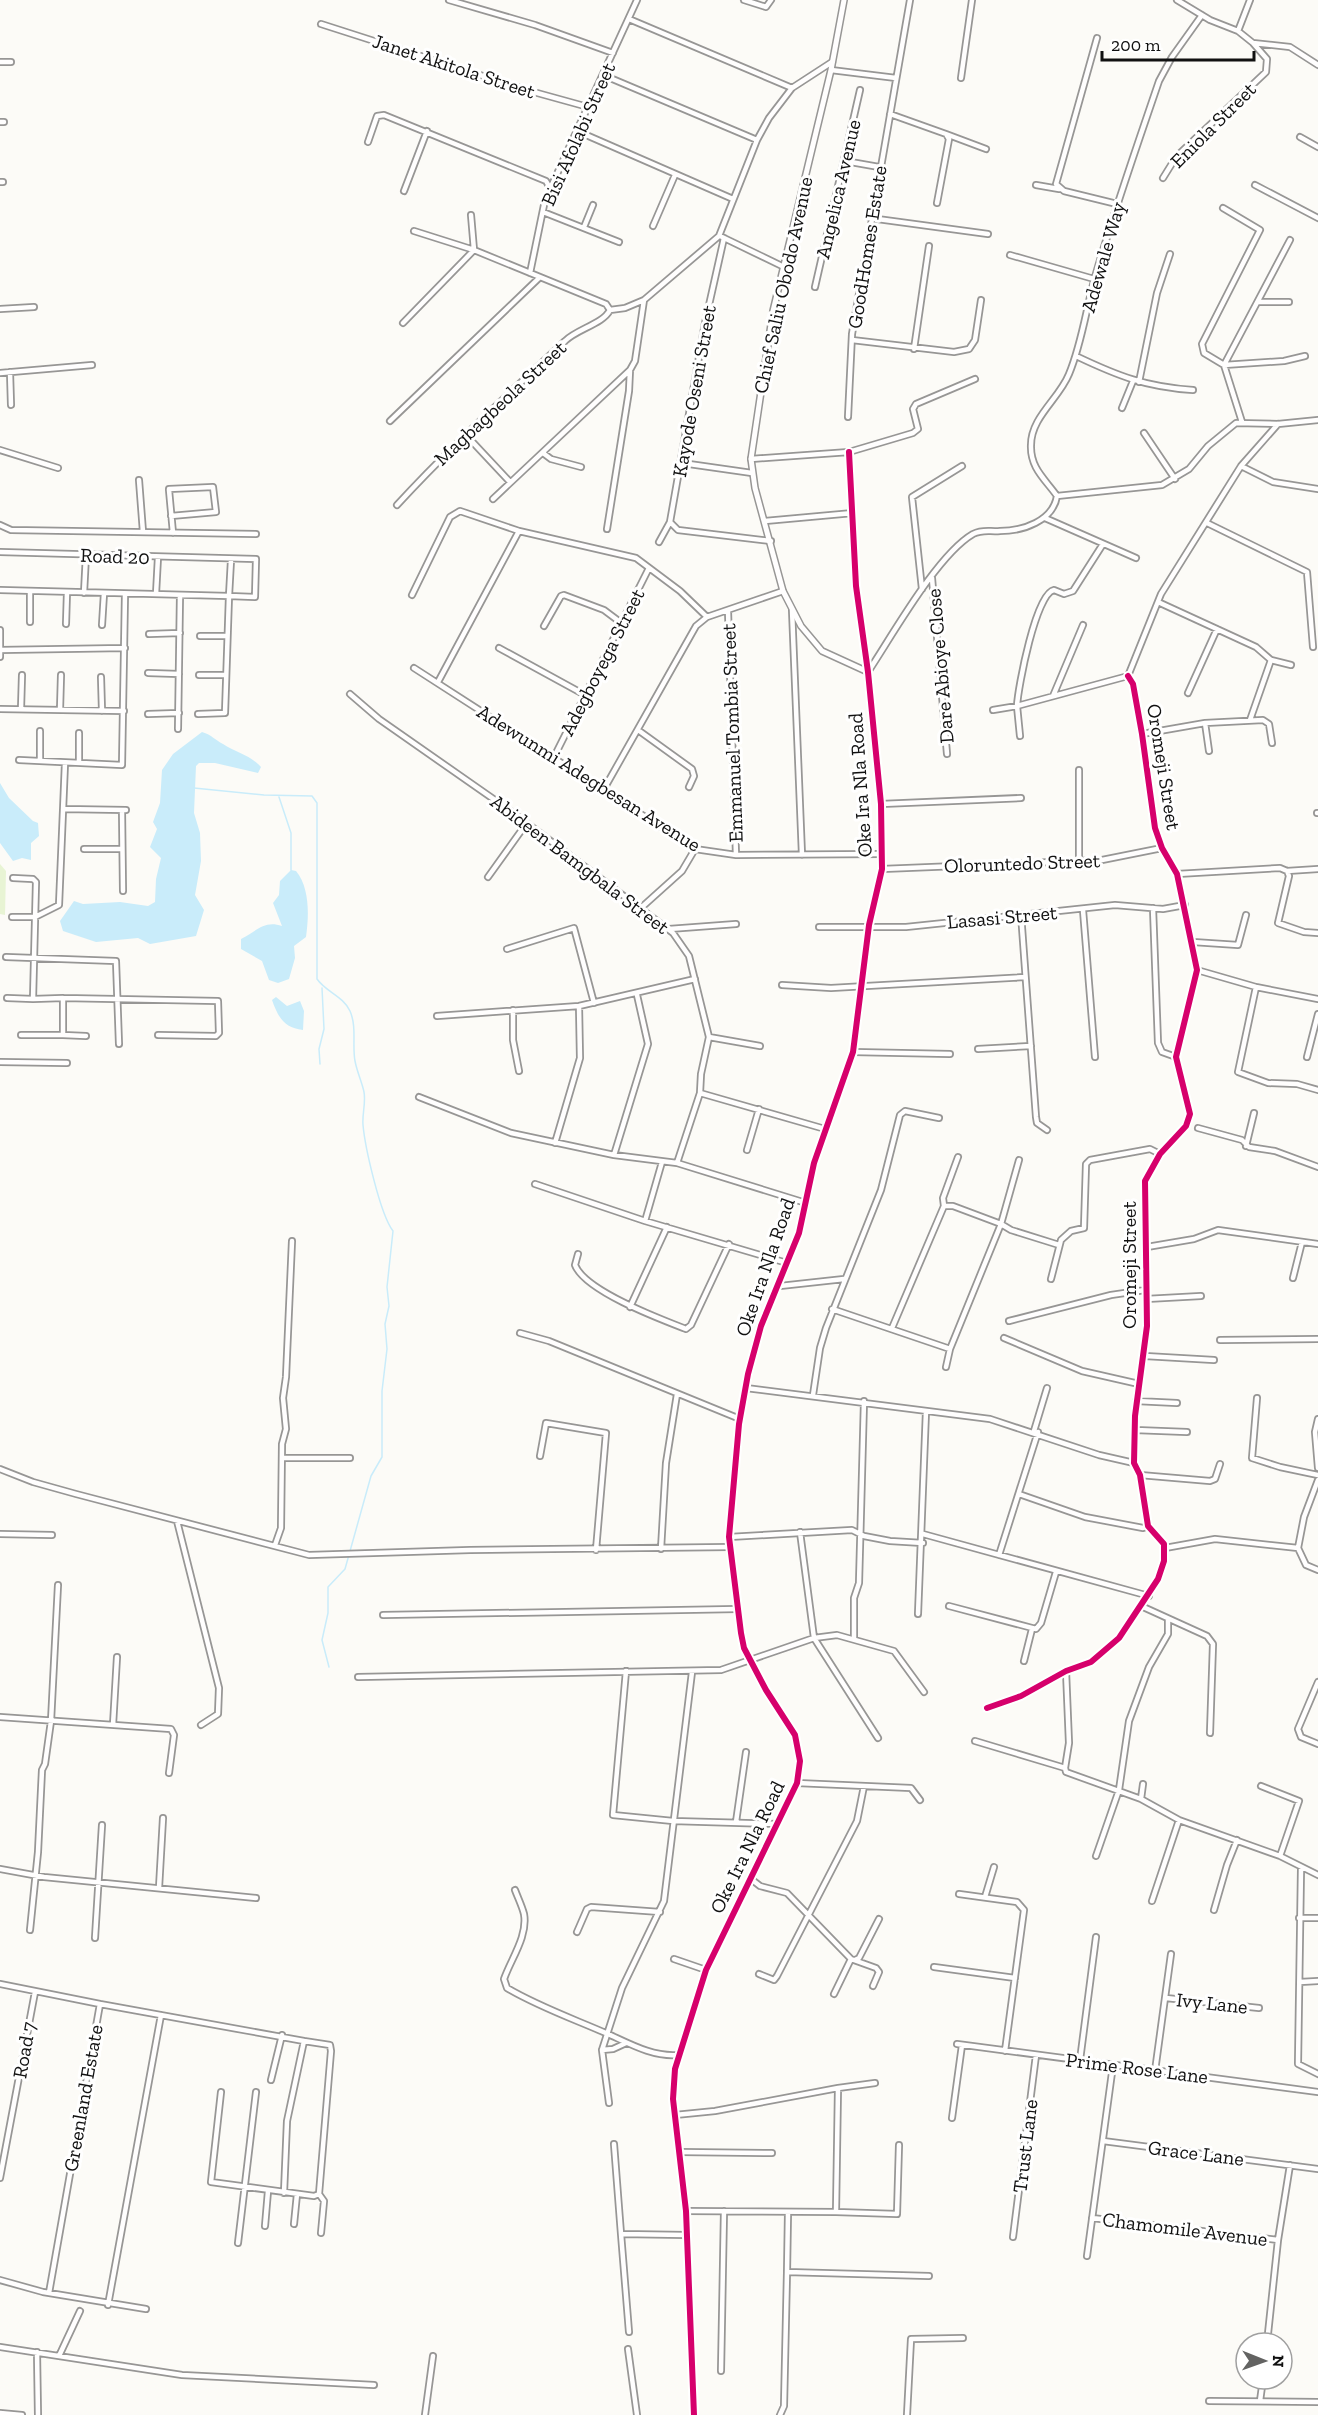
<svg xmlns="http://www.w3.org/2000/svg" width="1318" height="2415" font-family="'Zilla Slab',serif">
<rect width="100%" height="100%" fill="#fcfbf7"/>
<path fill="#e8f4d4" d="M0,864L6,871L5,915L0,914Z"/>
<path fill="#c9ecfa" d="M202,732C212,735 215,740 223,744C237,753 250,755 261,767L258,773L215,763H199L196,766L194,813L200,833L201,861L195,895L204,910L196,936L150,944L138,938L96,942L63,931L60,921L74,901L83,904L120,902L148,906L155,902L156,879L161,858L150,847L157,829L153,822L160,803L162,770L173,754Z
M0,783L9,798L33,821L38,823L39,836L31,843V860L22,858L13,861L0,843Z
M291,870L296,871C310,888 309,916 306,937L294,946L295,958L289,979L278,983L269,980L262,961L241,949V939C257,931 264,920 282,926L273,903L279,895L280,881Z
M276,997L287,1006L300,1001L304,1011L303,1030C284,1028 278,1017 272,1000Z"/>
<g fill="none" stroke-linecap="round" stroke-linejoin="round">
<path stroke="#c9ecfa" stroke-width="1.5" d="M194,788L264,795L312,796L317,803V979C326,992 343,996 350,1011C357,1027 352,1045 355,1061C357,1072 362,1082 364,1092C366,1103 362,1114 363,1125C365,1147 380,1214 393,1231L387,1287L389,1306L385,1324L387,1349L382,1391V1457L371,1476L345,1569L328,1587V1613L322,1640L329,1667
M279,797L291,833V870
M320,1064L319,1049L324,1029L322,988"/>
<defs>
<path id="minor" d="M449,0L535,25L613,53
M744,0L766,7L771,0
M1177,0L1210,20L1238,31L1253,43L1290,47L1318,65
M629,19L792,88
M321,24L530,91L588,107
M1238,31L1250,0
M1097,38L1056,184L1064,191L1117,204
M0,62H11
M831,70L896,78
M603,75L757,140
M961,78L972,0
M890,114L946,134L949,139L937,203
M0,122H4
M577,131L733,199
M946,134L986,149
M1300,137L1318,147
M368,142L377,116L384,115L546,181L550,188
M845,161L879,167
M1163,178L1176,157L1266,72L1267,59L1253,43
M0,182H3
M1036,185L1059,189
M1255,185L1318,218
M404,191L427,131
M1223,208L1260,230L1202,344L1204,353L1224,365L1284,361L1305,356
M543,212L619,242
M870,218L988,234
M653,226L675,175
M584,227L593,205
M414,231L474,250L606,304L610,310
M722,237L784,267
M1010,255L1094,279
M530,273L545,200L637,0
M815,287L860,90
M1258,302H1289
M0,309L34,307
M610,310L625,308L644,300L719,236L757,140L769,118L792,88L832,62
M403,323L474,250L471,215
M852,340L954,352L969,349L975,340L981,300
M914,349L929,246
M1076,356C1118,376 1146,387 1193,390
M10,372L11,405
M0,373L92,365
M1139,382L1157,293L1170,254
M1122,408L1133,381
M848,417L852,334L910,0
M390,421L539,278
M1242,422L1224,365L1290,240
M1144,433L1175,479
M466,435L510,482
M0,450L58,468
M849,452L856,586L868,672
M543,453L551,459L581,467
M751,459L849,452L913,433L918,429L913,409L916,404L975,379
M682,463L752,473
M1241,466L1273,482L1318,489
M139,480L143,532
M1057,496C1045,479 1030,468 1031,445C1031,417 1059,399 1069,374C1082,343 1086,309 1095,277C1114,211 1137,146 1159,81L1172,57L1202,15
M1057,496L1162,485L1189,469L1208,446L1236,423L1278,424L1318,420
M493,499L630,370L635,361L644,300
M397,505C450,447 508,395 565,341C577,329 603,324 610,310
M171,516L216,512L213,487L169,489V490L173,533
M1045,518L1136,558
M765,521L853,513
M670,522L678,530L771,541
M1207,523L1307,572L1313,647
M0,525L11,530L256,534
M607,529L629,391L630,370
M659,542L670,522L705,323L724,238
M1103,544L1073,591L1064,594L1054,590C1036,593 1018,687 1017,706L1128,676
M0,552L256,559L255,597L229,596L225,713L198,714
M932,578L947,754
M922,589L912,497L962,466
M0,590L229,596L231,560
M30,591V622
M84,593L86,555
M156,594L158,557
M412,595L450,517L460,511L519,531L636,558L680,591L707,617
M1158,602L1256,647L1271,660L1291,665
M792,610L802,855
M728,611L736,855
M66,624L67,592
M102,625L104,593
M544,626L561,596L564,595L604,610L620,622
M0,630V657
M149,634L180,633
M200,636H227
M499,648L585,695
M0,650L125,648
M414,668L695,849L736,855L882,854
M868,672C892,636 937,555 973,534C983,529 990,532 1000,531C1023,531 1053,521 1057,496
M148,673L179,674
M199,675H226
M1128,676L1161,594L1241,466L1278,424
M101,677L102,711
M438,682L519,531
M1188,693L1217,629
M350,694L379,719L512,812L673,933L689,956L709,1037L701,1074L700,1093L677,1163
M1053,696L1083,625
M0,709L124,711
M21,709L22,675
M60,710L61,675
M993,710L1017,706L1020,736
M148,714L179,713
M1250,720L1271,660
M1205,723L1209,751
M178,729L180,595
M638,730L692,769L694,776L689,787
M1142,734L1205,723L1263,720L1269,724L1272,743
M554,757L649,568
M19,760L122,765L125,594
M40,761V731
M79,763V733
M1079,770V860
M604,789L696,626L707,617L783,591
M881,804L1021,798
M63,809L126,810
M122,810L123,891
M1317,813H1318
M84,849H122
M882,869L1102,860L1162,848
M1287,871L1289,876L1278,923L1304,932L1318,933
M1177,874L1280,868L1287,871L1318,869
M488,877L526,824
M13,878L33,879L36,882L33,999L63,998V1035H21
M642,907L682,871L695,849
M1153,908L1158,1043L1162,1052L1176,1057
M1083,910L1095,1057
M1021,914L1036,1117L1037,1123L1047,1130
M12,917H35L59,905L65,763
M819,927H906L1115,905L1163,909L1185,905
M669,929L736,924
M1193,942L1238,945L1246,915
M507,949L574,928L594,1003
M6,957L116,961L119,1044
M1197,970L1256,987L1318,999
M782,985L831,988L1025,977
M1256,987L1238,1072L1268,1083L1297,1084L1318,1090
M7,998L33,999
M63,998L218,1001L219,1033L216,1036L158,1035
M513,1010V1040L519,1071
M437,1016L579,1006L695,979
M63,1035L86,1036
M709,1037L760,1046
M978,1049L1031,1046
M853,1052L950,1054
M1307,1057L1318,1014
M0,1062L67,1063
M700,1093L825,1129
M419,1097L511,1133L614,1155L677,1163L806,1203
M1198,1128L1242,1140L1249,1147L1275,1151L1318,1167
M555,1143L580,1058L579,1006
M1246,1146L1254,1113
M747,1150L759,1109
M614,1155L648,1044L637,995
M1019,1160L1001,1224L1011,1230L1059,1245
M535,1184L645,1221L787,1263
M944,1206L943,1198L958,1157
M645,1221L662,1162
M1147,1247L1194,1239L1218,1230L1318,1244
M578,1254L575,1265C585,1291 660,1319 686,1329L691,1325L729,1244
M1293,1278L1302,1242
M1051,1279L1061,1240L1071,1231L1084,1228L1086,1164L1090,1160L1150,1149L1160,1154
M780,1286L844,1279
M1146,1299L1201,1296
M630,1307L667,1227
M832,1309L950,1349
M1009,1321L1111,1295L1145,1290
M892,1328L944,1206H953L1001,1224L950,1349L946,1367
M520,1333L549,1341L740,1419
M1004,1338L1082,1371L1139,1384
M1220,1340L1318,1339
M1145,1356L1214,1360
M746,1388L990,1419L1099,1455L1134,1463
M813,1395L820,1348L826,1328L881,1190L900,1115L905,1111L939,1118
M1257,1398L1252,1458L1280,1467L1318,1475
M1136,1401L1177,1403
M1318,1419L1315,1432L1318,1468
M1135,1430L1187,1432
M1034,1431L1047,1388
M540,1456L546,1423L606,1433L596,1550
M284,1458H350
M0,1469L33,1482L76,1494L309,1555L470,1550L730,1547
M1140,1475L1210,1481L1215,1479L1220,1464
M1019,1494L1085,1517L1143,1528L1148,1526
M177,1521L219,1688L218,1714L201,1725
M800,1532L814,1638L878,1738
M0,1534L52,1535
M923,1534L1149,1596
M729,1537L852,1530L864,1536L890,1541L923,1543
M275,1545L281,1528L282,1444L286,1429L283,1398L286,1377L292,1241
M1165,1548L1215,1539L1298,1548L1304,1517L1318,1480
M1298,1548L1306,1565L1318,1570
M661,1549L666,1463L677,1394
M999,1555L1038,1432
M949,1606L1036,1629L1041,1623L1056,1572
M1141,1606L1207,1636L1213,1644L1210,1733
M918,1614L926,1411
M383,1615L738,1609
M854,1638V1598L859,1583L864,1401
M1024,1661L1032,1629
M626,1671L613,1815L673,1821L777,1824
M358,1677L721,1670L814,1638L837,1635L894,1651L924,1692
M1318,1682L1298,1729L1301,1737L1318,1744
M987,1708L1021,1696L1066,1671L1091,1662L1119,1638L1158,1579L1164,1561V1544L1148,1526L1140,1475L1134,1463L1135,1416L1147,1326L1145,1181L1160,1154L1186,1126L1190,1114L1176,1057L1197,970L1177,874L1162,848L1155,828L1142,734L1133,684L1128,676
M0,1717L171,1729L174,1735L169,1773
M113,1725L117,1657
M975,1741L1065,1768L1066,1772L1141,1799L1179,1820L1280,1856L1318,1875
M1065,1768L1069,1743L1066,1671
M797,1783L911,1788L920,1800
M1261,1786L1299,1801L1280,1856
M1141,1799L1143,1784
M736,1822L746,1752
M1096,1856L1119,1790L1129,1721L1149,1667L1168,1634V1620
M0,1869L44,1877L256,1898
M1301,1869L1298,2064L1318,2074
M751,1879L760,1886L787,1893L851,1959L876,1968L879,1972L873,1986
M159,1888L163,1818
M515,1890C518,1898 522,1906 524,1914C528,1936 511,1959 504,1979L507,1988C539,2007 574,2019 608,2034C630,2044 653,2057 678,2055
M959,1894L1017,1902L1024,1910L1005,2051
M985,1897L994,1867
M1152,1901L1179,1820
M1214,1910L1227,1865L1237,1840
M1299,1918H1318
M30,1930L38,1852L42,1770L45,1764L51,1721L58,1585
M577,1932L587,1909L591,1907L660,1912
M95,1938L102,1825
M674,1959L706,1970
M855,1960L859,1958L879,1919
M934,1967L1015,1978
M759,1974L774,1980L777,1976L857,1821L864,1786
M1300,1982L1318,1981
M0,1984L100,2004L49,2293
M834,1994L851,1959
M1166,1998L1259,2008
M100,2004L304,2041L287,2121L284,2193
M957,2044L1318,2092
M602,2050L613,2049L626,2043
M1080,2060L1096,1937
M1155,2071L1171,1954
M271,2080L282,2035
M221,2092L211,2182L314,2196L319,2194L331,2051L330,2045L304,2041
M609,2103L602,2050L622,1988L664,1901L692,1672
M675,2115L715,2111L838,2088
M952,2118L962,2045
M1103,2141L1318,2169
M614,2144L621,2234
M680,2152L772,2153
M0,2178L35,1992
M319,2194L324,2201L321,2233
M686,2211L836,2212L838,2088L875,2083
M836,2212L897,2214L899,2145
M788,2213L787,2272L929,2276
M1092,2218L1278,2240
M294,2224L297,2194
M265,2226L268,2191
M1013,2237L1036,2055
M238,2243L256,2092
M1087,2256L1113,2065
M0,2280L43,2292L146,2309
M108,2305L161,2015
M629,2332L621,2234L686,2235
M1267,2343L1278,2240L1290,2165
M0,2347L182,2375L374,2385
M628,2349L637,2415
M37,2352L38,2415
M59,2356L80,2311
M721,2371L724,2211
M1209,2401L1318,2402
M1260,2401L1263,2379
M0,2413L22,2415
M425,2415L433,2356
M780,2415L784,2406L787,2272
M907,2415L911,2339L963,2338"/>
<path id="tertiary" d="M694,2415L686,2211L673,2099L675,2069L706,1970L797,1783L800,1761L795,1735L766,1690L744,1648L741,1633L729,1537L739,1424L748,1374L761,1326L799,1233L814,1163L853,1052L869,925L882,869L881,804L868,672L822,651L801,626L783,591L755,488L751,459L773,311L831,70L844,0"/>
</defs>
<use href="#minor" stroke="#979695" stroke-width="8"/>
<use href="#tertiary" stroke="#979695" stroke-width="8"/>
<use href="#minor" stroke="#fffefe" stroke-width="4.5"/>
<use href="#tertiary" stroke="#fffefe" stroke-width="5"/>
<defs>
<path id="cycleway" d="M987,1708L1021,1696L1066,1671L1091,1662L1119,1638L1158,1579L1164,1561V1544L1148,1526L1140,1475L1134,1463L1135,1416L1147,1326L1145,1181L1160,1154L1186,1126L1190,1114L1176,1057L1197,970L1177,874L1162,848L1155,828L1142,734L1133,684L1128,676
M694,2415L686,2211L673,2099L675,2069L706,1970L797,1783L800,1761L795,1735L766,1690L744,1648L741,1633L729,1537L739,1424L748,1374L761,1326L799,1233L814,1163L853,1052L869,925L882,869L881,804L868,672L856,586L849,452"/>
</defs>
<use href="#cycleway" stroke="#fff" stroke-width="10"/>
<use href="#cycleway" stroke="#d6006c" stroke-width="6"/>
</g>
<g text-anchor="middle" stroke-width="6" stroke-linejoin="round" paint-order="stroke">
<g font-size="20" fill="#111" stroke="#fff">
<text transform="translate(454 66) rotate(18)" y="7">Janet Akitola Street</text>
<text transform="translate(1213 125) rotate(-45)" y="7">Eniola Street</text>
<text transform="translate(578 134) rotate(-66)" y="7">Bisi Afolabi Street</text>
<text transform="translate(838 189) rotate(-77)" y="7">Angelica Avenue</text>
<text transform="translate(867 247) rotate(-81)" y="7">GoodHomes Estate</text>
<text transform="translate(1103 257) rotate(-74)" y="7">Adewale Way</text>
<text transform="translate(783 285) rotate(-78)" y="7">Chief Saliu Obodo Avenue</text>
<text transform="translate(694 391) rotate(-80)" y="7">Kayode Oseni Street</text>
<text transform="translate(500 403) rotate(-43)" y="7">Magbagbeola Street</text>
<text transform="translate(115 556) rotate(2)" y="7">Road 20</text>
<text transform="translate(602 662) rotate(-63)" y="7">Adegboyega Street</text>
<text transform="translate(940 666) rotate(-95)" y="7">Dare Abioye Close</text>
<text transform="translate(732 733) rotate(-92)" y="7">Emmanuel Tombia Street</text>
<text transform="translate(1164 767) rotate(81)" y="7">Oromeji Street</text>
<text transform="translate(589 778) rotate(32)" y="7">Adewunmi Adegbesan Avenue</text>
<text transform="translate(860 785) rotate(-94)" y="7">Oke Ira Nla Road</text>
<text transform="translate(1022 863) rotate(-2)" y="7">Oloruntedo Street</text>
<text transform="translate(580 864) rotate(37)" y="7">Abideen Bamgbala Street</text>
<text transform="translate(1002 917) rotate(-5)" y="7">Lasasi Street</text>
<text transform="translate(1129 1265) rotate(-90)" y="7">Oromeji Street</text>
<text transform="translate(765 1267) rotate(-71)" y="7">Oke Ira Nla Road</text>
<text transform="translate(747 1847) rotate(-64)" y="7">Oke Ira Nla Road</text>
<text transform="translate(1212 2003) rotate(6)" y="7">Ivy Lane</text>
<text transform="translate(24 2050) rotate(-80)" y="7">Road 7</text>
<text transform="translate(1137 2068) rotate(7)" y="7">Prime Rose Lane</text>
<text transform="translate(83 2098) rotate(-80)" y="7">Greenland Estate</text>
<text transform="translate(1025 2146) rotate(-83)" y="7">Trust Lane</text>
<text transform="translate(1196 2153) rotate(7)" y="7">Grace Lane</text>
<text transform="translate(1185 2229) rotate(7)" y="7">Chamomile Avenue</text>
</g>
</g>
<g transform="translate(1264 2361) rotate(91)"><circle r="28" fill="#ffffff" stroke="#a0a0a0" stroke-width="1.5"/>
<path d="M0-4.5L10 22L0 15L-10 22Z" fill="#636362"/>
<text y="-9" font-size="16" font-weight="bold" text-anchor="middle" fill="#111111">N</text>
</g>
<path d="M1102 51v9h152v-9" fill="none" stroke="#111111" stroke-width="3"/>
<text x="1111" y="51" font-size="18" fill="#111111" stroke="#ffffff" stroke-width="4.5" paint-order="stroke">200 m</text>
</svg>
